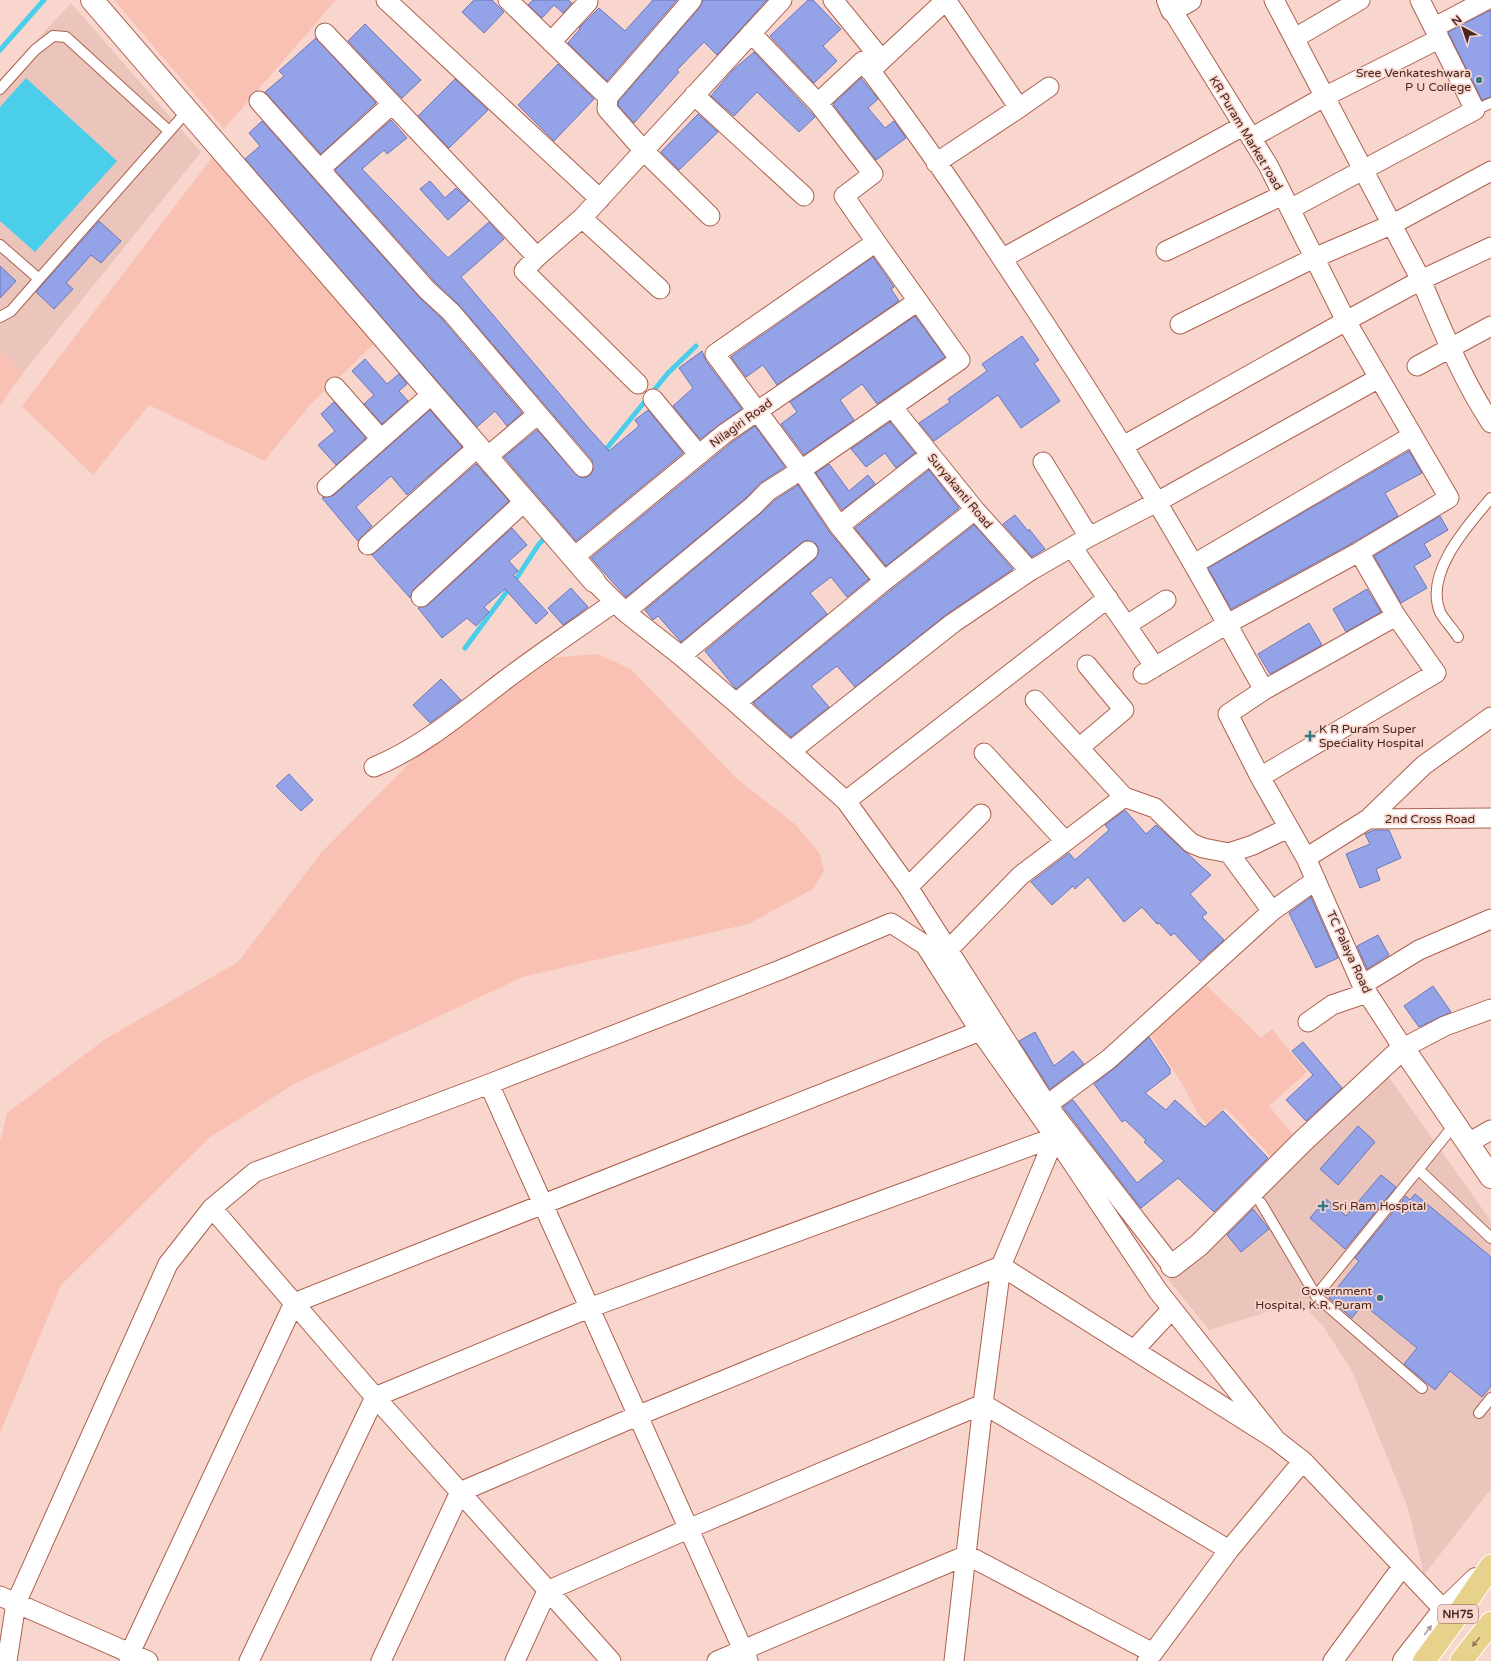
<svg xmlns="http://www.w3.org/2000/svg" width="1491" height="1661" font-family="'Varela Round',sans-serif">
<rect width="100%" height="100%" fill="#f9d6cd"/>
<path fill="#ebc5bc" d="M71,3L201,152L23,373L0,351V79Z
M1388,1076L1491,1221V1489L1424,1575L1408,1508L1352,1371L1323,1326L1300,1302L1209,1330L1168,1279Z"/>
<path fill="#f8c1b3" d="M114,0H336L224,129Z
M214,155L376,342L311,404L264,461L149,405L93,475L22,406Z
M0,351L23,373L0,406Z
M597,654L631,669L736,778L796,825L820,854L824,871L813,889L748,924L523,977L294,1084L209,1138L61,1285L0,1433V1142L7,1113L104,1040L238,962L321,853L428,744L527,660Z
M1204,983L1261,1038L1272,1029L1307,1072L1269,1106L1297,1139L1275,1161L1226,1108L1207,1125L1197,1112L1181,1082L1148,1031Z"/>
<path fill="#4aceea" d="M26,78L117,161L35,252L0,221V107Z"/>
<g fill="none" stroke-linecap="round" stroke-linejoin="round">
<path stroke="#4aceea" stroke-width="5" d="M0,50L44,0
M603,453L668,373L696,346
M588,481L595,462
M465,648L514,582L539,544L548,535"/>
</g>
<path fill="#94a3e8" stroke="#6a77b9" d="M474,0H492L504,12L484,33L462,12Z
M533,0H568L572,3L563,13L554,5L542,18L528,5Z
M653,0H677L607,81L568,43L580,29L579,28L599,8L625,31Z
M703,0H767L717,55L704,42L677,70L679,72L634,123L618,105L619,101L700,7Z
M808,0H813L841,29L823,46L837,61L814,83L770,36Z
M1491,10V97L1482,100L1448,32Z
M365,24L421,80L402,98L348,41Z
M316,38L376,103L321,154L265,92L284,76L279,71Z
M754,52L815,117L799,132L757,92L734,116L711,96L733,70Z
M558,64L594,99L554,141L518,105Z
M861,78L878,99L868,108L885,128L894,121L906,138L876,160L833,104Z
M455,79L488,110L449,148L418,116Z
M698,114L718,132L679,170L661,152Z
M391,120L407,138L387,154L384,150L362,169L448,258L489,222L504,239L461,277L585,424L609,451L639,426L635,420L648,410L683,453L576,541L504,457L537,430L579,477L585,478L590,475L593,470L592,460L459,305L435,282L335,170Z
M262,121L419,297L443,320L522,413L507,426L495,411L477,427L245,159L260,146L249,133Z
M430,181L445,198L456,188L469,201L448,220L420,189Z
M99,221L121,241L101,263L91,255L66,283L73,289L54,309L36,292Z
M873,257L894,287L891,289L899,301L777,385L763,365L746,377L731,357Z
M0,266L16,281L0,298Z
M915,316L945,357L877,404L862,384L840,400L854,420L804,455L781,424L797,412L790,402Z
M1022,336L1039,360L1034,363L1060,401L1021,428L998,395L934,441L919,423L950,402L948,399L987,371L982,364Z
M702,351L706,361L742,409L700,439L673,406L693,388L679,368Z
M365,359L387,384L399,374L407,384L399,391L408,401L382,424L364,404L374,395L352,371Z
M334,402L366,438L336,465L318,445L335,431L321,414Z
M430,410L462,447L407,495L391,476L356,507L372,526L358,541L322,498L334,495Z
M890,422L915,453L896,468L885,453L866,467L851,449Z
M755,426L785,467L760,483L746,498L626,597L591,558L731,443Z
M1409,451L1422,473L1385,493L1398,516L1354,542L1231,609L1208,568Z
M476,464L509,501L414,589L410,598L372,555Z
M829,464L849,491L868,475L875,484L842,510L816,473Z
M929,470L959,508L886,566L855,528Z
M798,485L830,533L869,579L847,597L831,577L810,593L827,614L736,689L705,651L815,559L819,550L816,544L807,540L801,543L681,642L658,616L653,620L645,610L760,514L775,500Z
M1015,515L1028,531L1029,529L1045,549L1032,557L1003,524Z
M1440,516L1448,530L1424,544L1431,556L1414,566L1427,588L1401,603L1374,556Z
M974,525L1013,569L947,614L855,687L837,666L811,686L829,707L791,737L753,703L891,590Z
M512,528L527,545L509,561L518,571L513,575L548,613L536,624L505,589L484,607L489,612L476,626L467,618L442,638L418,608L428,605Z
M571,588L588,607L563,625L548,608Z
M1367,589L1381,612L1346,632L1333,609Z
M1309,623L1322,645L1270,674L1258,654Z
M441,679L461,700L430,723L413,705Z
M289,774L313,800L301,811L276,786Z
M1125,810L1146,834L1156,825L1211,875L1190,894L1207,913L1202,917L1224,940L1200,961L1174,933L1171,936L1159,923L1157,924L1142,907L1124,922L1088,877L1075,889L1073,886L1052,905L1031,882L1069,853L1075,860L1109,830L1105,825Z
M1374,830H1389L1401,858L1376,869L1380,880L1360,888L1346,854L1370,844L1365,834Z
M1311,897L1338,958L1316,968L1289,913Z
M1378,935L1389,955L1367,969L1357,946Z
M1433,986L1451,1012L1419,1027L1404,1006Z
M1035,1032L1054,1066L1073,1051L1084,1064L1050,1089L1019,1041Z
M1149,1037L1170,1069V1074L1145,1093L1166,1110L1175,1100L1205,1127L1223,1111L1268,1158L1214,1212L1178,1178L1141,1208L1063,1107L1073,1100L1137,1183L1164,1161L1144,1142L1146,1140L1125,1120L1122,1122L1094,1084L1116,1067Z
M1303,1042L1342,1088L1306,1121L1286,1100L1313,1075L1292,1051Z
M1358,1126L1375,1142L1338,1185L1320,1169Z
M1381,1175L1396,1187L1345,1249L1310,1218L1326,1199L1346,1216Z
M1415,1194L1491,1257V1386L1482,1397L1450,1371L1435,1390L1404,1364L1417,1348L1363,1304L1352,1318L1329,1298L1359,1261L1355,1258L1406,1196L1410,1200Z
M1253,1209L1269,1229L1241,1252L1227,1235Z"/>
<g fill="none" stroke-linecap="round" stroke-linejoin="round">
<defs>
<path id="service" d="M0,89L35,50L53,36L66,37L169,131
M1475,110L1491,103
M0,245L39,279L182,117
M0,317L11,311L39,279
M1458,637C1453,629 1444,620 1440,612C1424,573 1468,525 1491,498
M1419,1170L1491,1238
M1261,1203L1316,1296L1422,1388
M1316,1296L1455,1124
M1479,1413L1491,1398"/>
<path id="minor" d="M386,0L600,199
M508,0L608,97
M692,0L608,97L607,109L644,151L710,216
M833,0L882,60
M1274,0L1421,280L1346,321L1449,498L1359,552L1227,624L1264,690L1228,714L1260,777L1306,858L1362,985L1403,1048L1445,1026L1491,1009
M1435,27L1486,0
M325,33L537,257L582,218L782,0
M751,33L818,103L863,61C928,146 987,235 1045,324C1109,422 1171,522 1227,624L1143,674
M1295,38L1360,0
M551,42L588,2L586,0
M870,71L946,0
M694,95L804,196
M259,101L427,290L451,312L583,467
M818,103L873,174L844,196L876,242
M1019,108L1049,87
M1251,138L1324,97L1429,44
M936,163L1019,108L946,0
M320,169L392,104
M1290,209L1475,110L1420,0
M582,218L660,289
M1491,247L1421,280C1442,329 1462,379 1491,423
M1166,251L1283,195
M537,257L524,271L638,384
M1003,258L1243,126
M1180,324L1314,258L1393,224L1491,171
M1417,366L1491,326
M335,387L381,439
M653,399L699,455
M893,408L975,510L1030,571
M1123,446L1346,321L1268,165L1172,10
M487,457L538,414
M1043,462L1089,537
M327,487L432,394
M368,545L478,447
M1072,547L1155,667
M573,558L724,434L918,301
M1194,564L1412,436
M594,581L625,612L681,656L736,703L846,801L908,887L1047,1105L1172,1266
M884,581L839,526L930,455
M421,597L525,501
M625,612L753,506L768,491L801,470L960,360L876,242L715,354L801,470L839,526
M1127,625L1166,600
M681,656L808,551
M1264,690L1396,616
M1035,700L1124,797
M736,703L884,581L975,510
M1079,748L1124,710L1087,665
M791,751L953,623L1030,571L1089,537L1157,502L1379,378
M984,753L1065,841
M374,767C423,747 464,711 505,680C541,653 578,628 615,602
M1260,777L1436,673L1396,616L1359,552
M846,801L1108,598
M1368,819L1491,818
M1229,853L1272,911
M1306,858L1368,819L1424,765L1491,717
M908,887L981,814
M948,950L1020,876L1124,797L1155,808L1191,843L1203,848L1229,853L1253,845L1288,828
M1362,985L1419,950L1491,919
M1308,1022L1332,1005L1367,993
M489,1084L748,1661
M1047,1105L1109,1059L1272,911L1316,880
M1055,1137L1158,1291L1276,1440L1303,1461L1444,1610
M1468,1143L1491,1130
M212,1208L375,1397L611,1661
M1134,1350L1172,1309
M0,1596L148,1661
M7,1661L16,1603L168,1264L212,1208L255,1172L489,1084L780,970L891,923L925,945L980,1031L1055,1137L589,1308L375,1397L249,1661
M129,1661L130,1653L294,1303L980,1031
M381,1661L460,1492L637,1416L1001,1266L1276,1440
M515,1661L547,1591L688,1529L983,1404L1229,1550
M717,1661L967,1555L1153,1653
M954,1661L983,1404L1001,1266L1055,1137
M1147,1661L1229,1550L1303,1461
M1333,1661L1402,1567"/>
<path id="tertiary" d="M92,0L594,581
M1168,0L1172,10L1190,0
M1172,1266L1199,1245L1303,1141L1403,1048L1491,1177
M1404,1661L1444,1610L1476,1579"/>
<path id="trunk" d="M1424,1661L1452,1623L1491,1566
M1461,1661L1491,1623"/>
</defs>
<use href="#service" stroke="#ac614e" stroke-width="12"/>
<use href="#minor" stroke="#ac614e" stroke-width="21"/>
<use href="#tertiary" stroke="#ac614e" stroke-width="24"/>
<use href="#trunk" stroke="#fff" stroke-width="24"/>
<use href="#service" stroke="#fff" stroke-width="10"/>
<use href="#minor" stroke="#fff" stroke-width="19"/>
<use href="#tertiary" stroke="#fff" stroke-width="22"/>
<use href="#trunk" stroke="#e6d28b" stroke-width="22"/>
</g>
<defs><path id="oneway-solid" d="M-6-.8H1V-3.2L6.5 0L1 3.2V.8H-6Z"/></defs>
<use fill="#ac9d9a" href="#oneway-solid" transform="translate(1428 1630) rotate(-52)"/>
<use fill="#967c54" href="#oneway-solid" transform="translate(1476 1642) rotate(129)"/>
<g fill="#357988" stroke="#f9d6cd" stroke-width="1.5">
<circle cx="1479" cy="80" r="4"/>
<path d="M1308 730h4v4h4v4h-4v4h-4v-4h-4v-4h4z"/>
<path d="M1321 1200h4v4h4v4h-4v4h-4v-4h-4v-4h4z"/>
<circle cx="1380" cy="1298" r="4"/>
</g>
<g text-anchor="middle" stroke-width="3.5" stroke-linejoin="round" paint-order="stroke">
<rect fill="#f9d6cd" stroke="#7c5b52" stroke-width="1" x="1438" y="1605" width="40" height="18" rx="3"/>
<g font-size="11" font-weight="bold" fill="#46261e">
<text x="1458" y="1618">NH75</text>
</g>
<g font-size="12" fill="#46261e" stroke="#f9d6cd" text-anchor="end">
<text x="1471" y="77">Sree Venkateshwara<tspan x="1471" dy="14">P U College</tspan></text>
<text x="1319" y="733" text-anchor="start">K R Puram Super<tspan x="1319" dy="14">Speciality Hospital</tspan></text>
<text x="1332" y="1210" text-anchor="start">Sri Ram Hospital</text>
<text x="1372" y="1295">Government<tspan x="1372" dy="14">Hospital, K.R. Puram</tspan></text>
</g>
<g font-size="12" fill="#46261e" stroke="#f9d6cd">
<text transform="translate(1246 133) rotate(59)" y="4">KR Puram Market road</text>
<text transform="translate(741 423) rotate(-36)" y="4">Nilagiri Road</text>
<text transform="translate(960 491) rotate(50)" y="4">Suryakanti Road</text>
<text x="1430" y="823">2nd Cross Road</text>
<text transform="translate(1349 952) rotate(65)" y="4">TC Palaya Road</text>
</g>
</g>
<g transform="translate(1463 28) rotate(320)" stroke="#f9d6cd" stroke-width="3" paint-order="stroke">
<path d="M0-3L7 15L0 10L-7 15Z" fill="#46261e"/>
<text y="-6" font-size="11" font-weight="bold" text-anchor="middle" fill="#46261e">N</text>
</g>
</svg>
